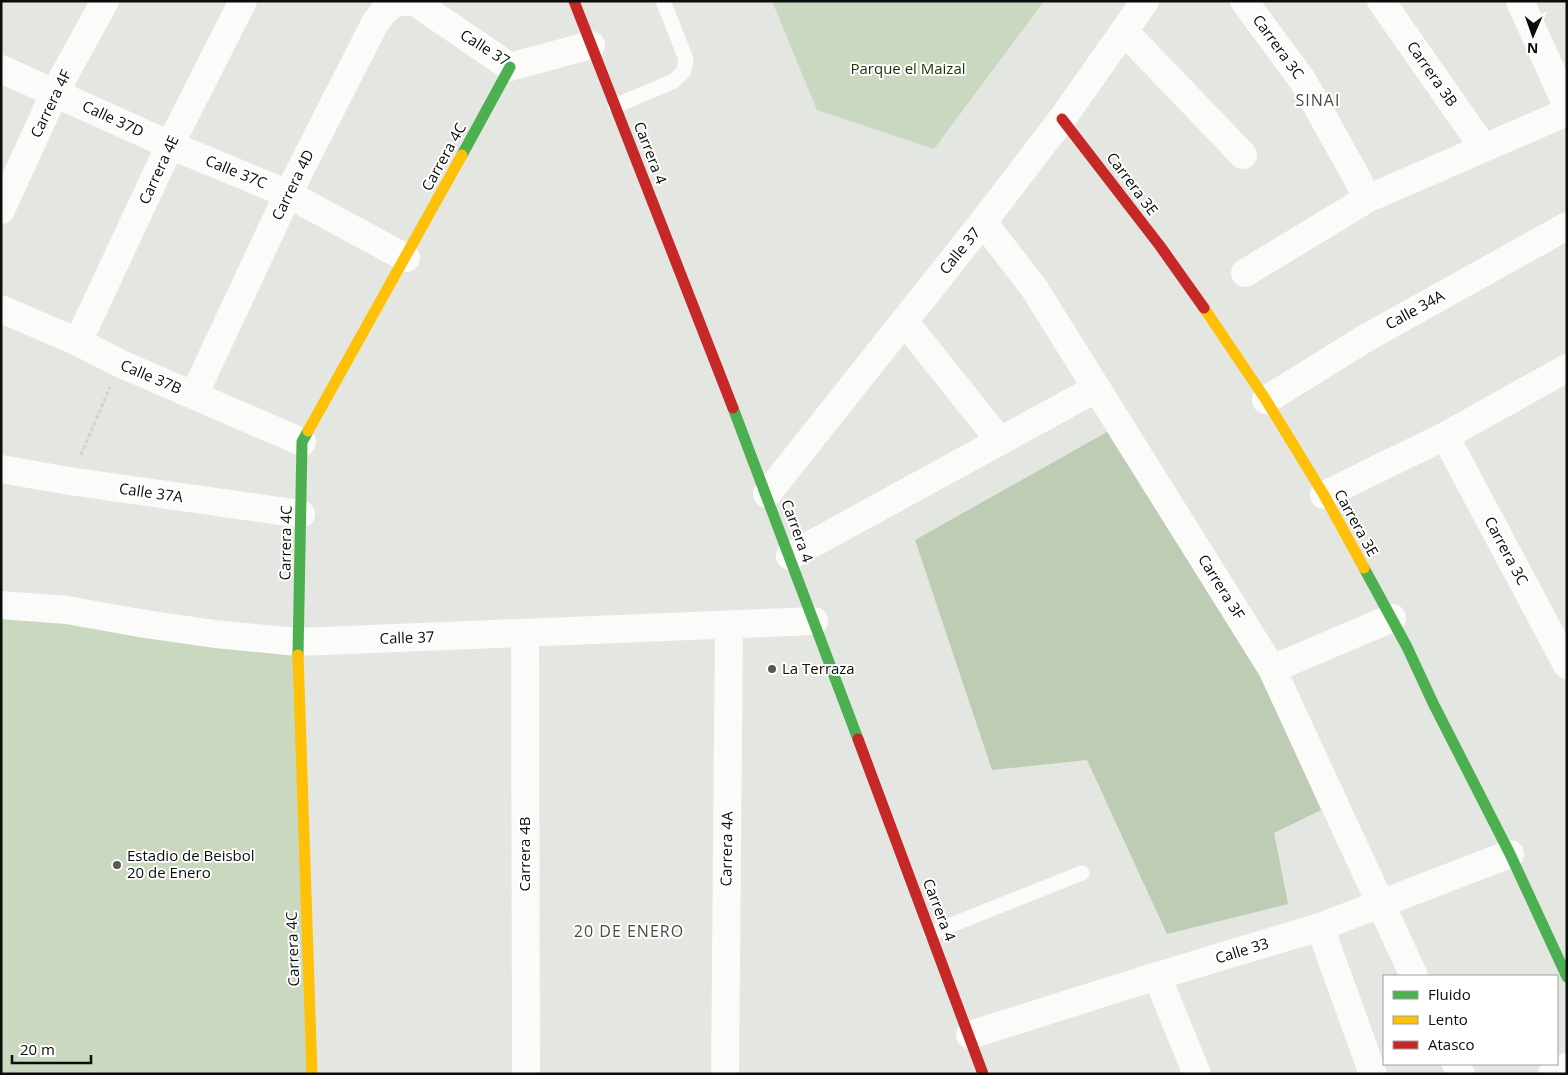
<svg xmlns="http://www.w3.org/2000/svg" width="1568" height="1075" font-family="'Open Sans',sans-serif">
<rect width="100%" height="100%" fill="#e3e6e1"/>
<path fill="#c9d8be" d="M772,1H1044L934,149L817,110Z
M1,605L298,642L312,1074H1Z"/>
<path fill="#bdccb2" d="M1107,432L1261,676L1321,810L1274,833L1288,904L1167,934L1087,760L992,770L915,540Z"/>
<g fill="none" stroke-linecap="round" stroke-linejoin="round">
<path stroke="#d0d2cf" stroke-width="3" stroke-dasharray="4 2.5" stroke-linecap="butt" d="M81,455L110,387"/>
<path stroke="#fbfbfa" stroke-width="15" d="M615,106L674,81L684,71L686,59L663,1
M931,933L1082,873"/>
<path stroke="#fbfbfa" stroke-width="28" d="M1244,1L1303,81L1357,178L1367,199
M1381,1L1483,147
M1520,1L1567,106
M1124,31L1243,155
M1,69L170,145L288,194L406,258
M1,210L55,92L105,1
M983,222L1034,288L1272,669L1414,976
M1245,273L1367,199L1567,112
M1,309L78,342L121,364L302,442
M904,321L1000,441
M78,342L170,145L243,1
M194,395L288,194L375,23C389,4 392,1 415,2L510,67L591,45
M1266,400L1366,338L1567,226
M1445,436L1567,665
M1,469L69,481L301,514
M767,494L983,222L1062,119L1145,1
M1324,495L1445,436L1567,368
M790,556L1097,388
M1,605L67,610L145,624L215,634L298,642L814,621
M525,633L526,1074
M1272,669L1392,618
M1320,927L1373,1074
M1157,976L1197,1074
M970,1035L1157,976L1320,927L1510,854
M1456,1064L1461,1074
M725,1074L729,625
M1552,1074L1567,1067"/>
<path stroke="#4caf50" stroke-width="11" d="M462,155L510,67
M733,408L858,739
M1364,568L1407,647L1433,703L1510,854L1567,977
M298,655L302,442L308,431"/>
<path stroke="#ffc107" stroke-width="11" d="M1204,308L1266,400L1324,495L1364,568
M308,431L462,155
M298,655L312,1074"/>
<path stroke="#c62828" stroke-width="11" d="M574,1L733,408
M1062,119L1160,246L1204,308
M858,739L983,1074"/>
</g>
<g fill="#565955" stroke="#fff" stroke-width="2">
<circle cx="772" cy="669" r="5"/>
<circle cx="117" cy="865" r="5"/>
</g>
<g text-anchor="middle" stroke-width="4" stroke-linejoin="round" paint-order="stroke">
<g font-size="15" fill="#0a0d09" stroke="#fff">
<text transform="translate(1278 47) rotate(54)" y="5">Carrera 3C</text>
<text transform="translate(485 48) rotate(32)" y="5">Calle 37</text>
<text transform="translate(1432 74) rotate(55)" y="5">Carrera 3B</text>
<text transform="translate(51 104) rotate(-64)" y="5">Carrera 4F</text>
<text transform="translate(113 119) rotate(25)" y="5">Calle 37D</text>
<text transform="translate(650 153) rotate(69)" y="5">Carrera 4</text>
<text transform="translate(444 157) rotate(-61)" y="5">Carrera 4C</text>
<text transform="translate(159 170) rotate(-65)" y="5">Carrera 4E</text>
<text transform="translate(236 172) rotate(22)" y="5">Calle 37C</text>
<text transform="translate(1132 184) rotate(53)" y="5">Carrera 3E</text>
<text transform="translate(293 185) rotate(-64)" y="5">Carrera 4D</text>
<text transform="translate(960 251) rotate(-51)" y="5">Calle 37</text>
<text transform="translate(1415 310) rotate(-29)" y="5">Calle 34A</text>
<text transform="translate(151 377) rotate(23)" y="5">Calle 37B</text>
<text transform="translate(151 493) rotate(8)" y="5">Calle 37A</text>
<text transform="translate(1356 523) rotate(61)" y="5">Carrera 3E</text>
<text transform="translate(797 531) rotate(70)" y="5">Carrera 4</text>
<text transform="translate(286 543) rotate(-89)" y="5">Carrera 4C</text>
<text transform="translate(1506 551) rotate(62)" y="5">Carrera 3C</text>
<text transform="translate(1221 587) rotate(58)" y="5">Carrera 3F</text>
<text transform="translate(407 638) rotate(-2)" y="5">Calle 37</text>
<text transform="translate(727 849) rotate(-89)" y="5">Carrera 4A</text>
<text transform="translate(525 854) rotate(-90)" y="5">Carrera 4B</text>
<text transform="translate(939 910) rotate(69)" y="5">Carrera 4</text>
<text transform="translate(293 949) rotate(-92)" y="5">Carrera 4C</text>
<text transform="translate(1242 951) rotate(-17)" y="5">Calle 33</text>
</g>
<g font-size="15" fill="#1b3001" stroke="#fff">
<text x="908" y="74">Parque el Maizal</text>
</g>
<g font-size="15" fill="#0a0d09" stroke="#fff" text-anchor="start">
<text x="782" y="674">La Terraza</text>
<text x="127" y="861">Estadio de Beisbol<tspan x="127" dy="17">20 de Enero</tspan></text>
</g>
<g font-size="16" letter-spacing="1" fill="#474c43" stroke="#fff">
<text x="1318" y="106">SINAI</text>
<text x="629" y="937">20 DE ENERO</text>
</g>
</g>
<rect width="1568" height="1075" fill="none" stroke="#0a0d09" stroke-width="5"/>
<rect x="1383" y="975" width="175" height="90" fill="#ffffff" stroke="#9d9e9d"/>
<rect x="1393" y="991" width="25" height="8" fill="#4caf50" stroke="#9d9e9d"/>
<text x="1428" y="1000" font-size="15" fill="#0a0d09">Fluido</text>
<rect x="1393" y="1016" width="25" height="8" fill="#ffc107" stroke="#9d9e9d"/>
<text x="1428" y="1025" font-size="15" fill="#0a0d09">Lento</text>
<rect x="1393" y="1041" width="25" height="8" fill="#c62828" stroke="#9d9e9d"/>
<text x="1428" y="1050" font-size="15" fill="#0a0d09">Atasco</text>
<g transform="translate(1533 35) rotate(182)" stroke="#ffffff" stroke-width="4" paint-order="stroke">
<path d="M0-4L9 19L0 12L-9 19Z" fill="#0a0d09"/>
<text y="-8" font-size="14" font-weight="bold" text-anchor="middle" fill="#0a0d09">N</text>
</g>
<path d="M12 1055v8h79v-8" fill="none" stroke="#0a0d09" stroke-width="2.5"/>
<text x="20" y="1055" font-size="15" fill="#0a0d09" stroke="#ffffff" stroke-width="4" paint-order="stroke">20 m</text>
</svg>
